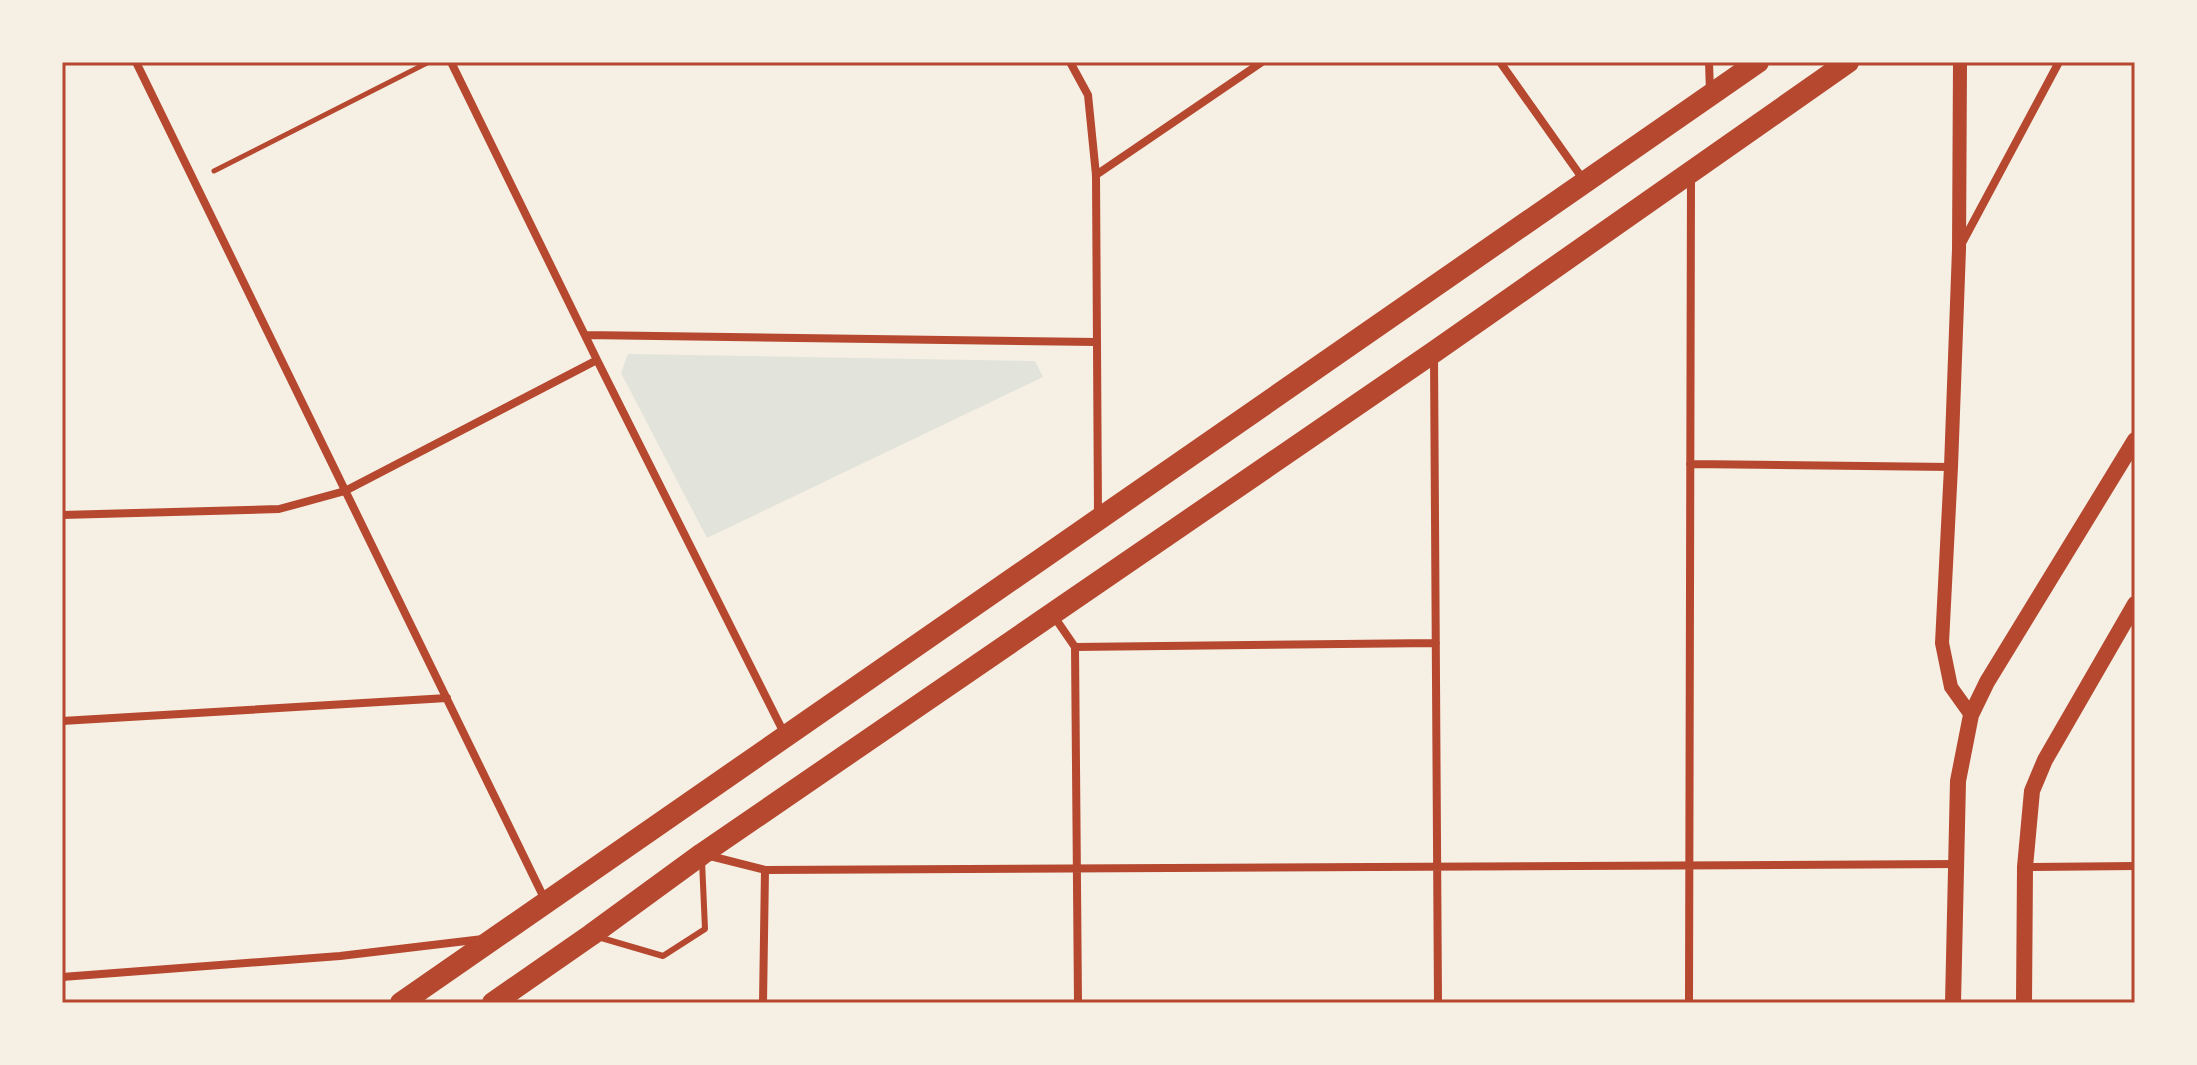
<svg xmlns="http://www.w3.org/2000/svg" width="2197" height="1065" font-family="Overpass,sans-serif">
<rect width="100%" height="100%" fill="#f6efe4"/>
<path fill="#e2e4dc" d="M628,354L1035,361L1043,377L707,538L621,373Z"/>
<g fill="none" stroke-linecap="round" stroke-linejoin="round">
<path stroke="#b5482f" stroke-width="5" d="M214,171L429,62"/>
<path stroke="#b5482f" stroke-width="6" d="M598,937L663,956L705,929L702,861"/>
<path stroke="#b5482f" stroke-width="8" d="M136,62L546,902
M451,62L597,360L785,735
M1070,62L1088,95L1096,175L1098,516
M1500,62L1585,182
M1709,62L1710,92
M1096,175L1262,62
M1961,245L2059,62
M585,335L1097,342
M1434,356L1438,1003
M1690,464L1951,467
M62,515L279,509L345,491L597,360
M1053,615L1075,647L1078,1003
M1075,647L1436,643
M62,721L447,698
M706,855L765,870L1957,864
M2025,867L2135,866
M62,977L340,956L483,939
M763,1003L765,870
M1689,1003L1691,176"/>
<path stroke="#b5482f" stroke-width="14" d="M1960,62L1959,249L1951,467L1942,643L1951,687L1971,715"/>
<path stroke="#b5482f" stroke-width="16" d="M1953,1003L1958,781L1971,715L1987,682L2135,440
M2024,1003L2025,867L2032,791L2045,760L2135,604"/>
<path stroke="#b5482f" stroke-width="22" d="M401,1003L1758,62
M493,1003L591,935L702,854L1434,352L1848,62"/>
</g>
<rect width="2197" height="1065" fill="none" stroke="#f6efe4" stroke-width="128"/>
<rect x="64" y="64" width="2069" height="937" fill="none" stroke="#b5482f" stroke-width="3"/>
</svg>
